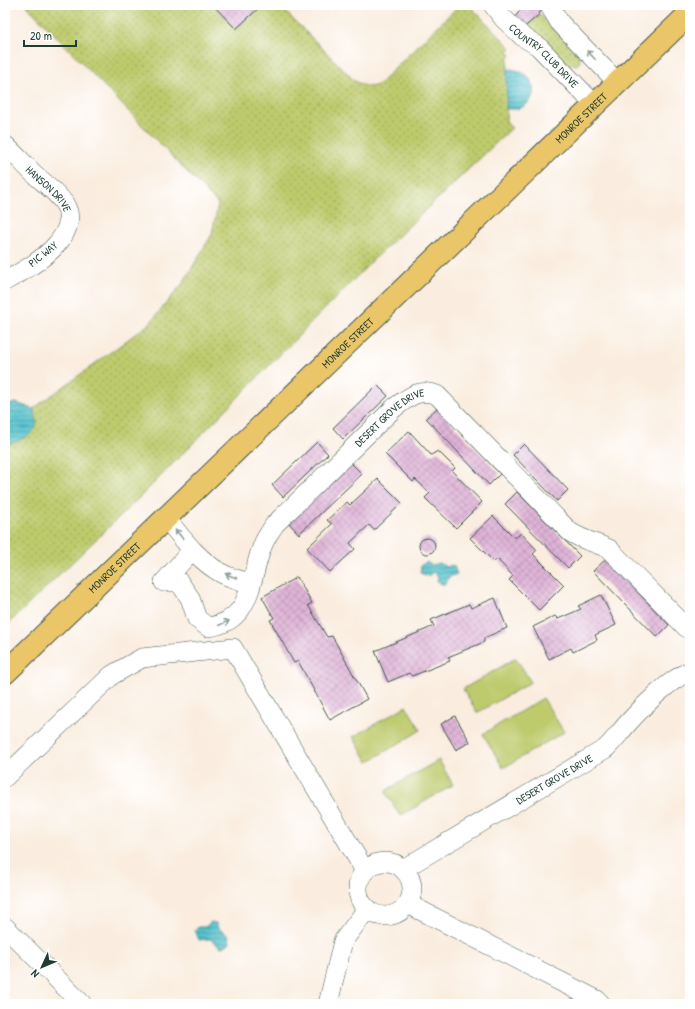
<svg xmlns="http://www.w3.org/2000/svg" width="695" height="1009" font-family="'Patrick Hand',sans-serif">
<defs>
<pattern id="grass-dots" width="8" height="8" patternUnits="userSpaceOnUse"><rect width="8" height="8" fill="#becb6d"/><path d="M2 2h.1M6 6h.1" fill="none" stroke="#9aa65a" stroke-width="1.8" stroke-linecap="round"/></pattern>
<pattern id="water-rules" width="6" height="5" patternUnits="userSpaceOnUse"><rect width="6" height="5" fill="#54c1cc"/><path d="M0 2.5h6" fill="none" stroke="#459ea6"/></pattern>
<pattern id="building-cross-hatch" width="8" height="8" patternUnits="userSpaceOnUse"><rect width="8" height="8" fill="#e0b4d8"/><path d="M0 0l8 8M0 8l8-8" fill="none" stroke="#b594b0"/></pattern>
</defs>
<rect width="100%" height="100%" fill="#fff"/>
<filter id="ink" filterUnits="userSpaceOnUse"><feTurbulence type="fractalNoise" baseFrequency=".025" numOctaves="2"/><feDisplacementMap in="SourceGraphic" scale="8" xChannelSelector="R" yChannelSelector="G"/><feConvolveMatrix kernelMatrix="1 2 1 2 8 2 1 2 1" color-interpolation-filters="sRGB"/></filter>
<filter id="wash" filterUnits="userSpaceOnUse"><feTurbulence type="fractalNoise" baseFrequency=".012" numOctaves="4" result="noise"/><feDisplacementMap in="SourceGraphic" scale="16" xChannelSelector="R" yChannelSelector="G"/><feGaussianBlur stdDeviation="0.9" result="paint"/><feColorMatrix in="noise" values="0 0 0 0 0 0 0 0 0 0 0 0 0 0 0 0 0 1.4 0 .05"/><feComposite in="paint" operator="in"/></filter>
<g filter="url(#wash)">
<rect width="100%" height="100%" fill="#faeddf"/>
<path fill="url(#grass-dots)" stroke="#6e8450" d="M26,5H213L236,29L262,5H279L355,81C364,86 370,89 379,84L455,9L452,5H469L511,48L508,51L511,55L508,59L506,122L512,128L374,259L144,493L5,627V406L16,403L33,409L149,324L183,283L212,234L218,204Z
M540,14L579,55L580,62L577,65H568L529,25Z"/>
<path fill="#becb6d" stroke="#6e8450" d="M516,658L531,682L477,713L463,689Z
M543,698L564,732L503,768L483,734Z
M406,706L421,730L368,762L353,737Z
M439,760L453,785L400,816L385,791Z"/>
<path fill="url(#water-rules)" stroke="#3a7f80" d="M507,69C530,68 544,93 524,106C519,110 512,109 506,109Z
M16,403L33,409C45,433 24,439 5,445V406Z
M427,562L431,565L440,563L446,567L451,565L454,566L457,574L449,577L445,585L437,582L438,576L433,572L428,576L420,573L421,565Z
M211,922L216,923L218,928L229,936L230,942L227,945L221,947L210,939L199,940L195,930L198,927H205Z"/>
<g id="blocks">
<path fill="url(#building-cross-hatch)" d="M213,5H262L236,29Z
M524,5H543L545,7L539,13L540,14L522,29L513,20Z
M377,385L388,396L343,439L333,428Z
M437,408L500,474L489,485L426,418Z
M409,431L431,455L438,451L455,468L452,471L482,502L456,528L425,498L430,493L415,479L413,482L385,454Z
M317,442L328,454L283,497L272,485Z
M524,444L568,490L557,501L513,455Z
M350,462L362,474L299,534L287,521Z
M378,479L402,503L374,530L369,525L350,543L355,549L330,572L307,548L332,524L327,520L347,502L350,505Z
M517,492L580,556L568,568L505,504Z
M493,516L515,538L521,533L537,550L533,554L564,585L539,610L509,580L513,576L497,559L494,562L470,538Z
M419 546a8 8 0 1 1 16 0a8 8 0 1 1-16 0Z
M606,559L669,625L657,637L593,571Z
M297,577L312,603L308,605L327,637L332,636L367,699L330,720L298,661L294,663L270,620L274,618L262,597Z
M601,595L616,625L595,635L597,640L573,652L571,648L549,659L533,627L555,616L558,619L581,609L578,606Z
M495,598L507,628L484,638V642L448,657L450,661L412,676L409,673L388,682L375,651L434,626L431,620L469,604L471,608Z
M455,716L470,742L456,750L441,724Z"/>
</g>
</g>
<g filter="url(#ink)">
<use href="#blocks" fill-opacity="0" stroke="#40574e" stroke-width="1"/>
<g fill="none" stroke-linecap="round" stroke-linejoin="round">
<defs>
<g id="minor">
<path id="s1" d="M493,5L503,18L523,37L538,46L595,105"/>
<path d="M549,5L560,23L618,83"/>
<path id="s2" d="M5,145C14,153 22,162 31,171C41,181 55,190 64,203C85,236 30,268 5,281"/>
<path d="M166,518C182,538 198,560 221,573C230,578 241,580 250,584"/>
<path id="s3" d="M164,582H179L190,598L197,619L208,627C254,622 249,576 264,542C267,536 271,530 275,524L394,408C409,397 419,388 437,395L570,532C584,541 595,542 609,549L687,628"/>
<path d="M164,582L192,550"/>
<path d="M5,777L112,675L142,658L233,648L365,871"/>
<circle cx="385" cy="889" r="27"/>
<path id="s4" d="M403,869L605,749C614,741 620,732 628,723C643,706 669,680 690,671"/>
<path d="M408,904L597,1000L601,1004"/>
<path d="M5,927L82,1004"/>
<path d="M328,1004L343,941L367,909"/>
</g>
<g id="major">
<path id="s5" d="M5,673L690,13"/>
</g>
</defs>
<use href="#minor" stroke="#40574e" stroke-width="20"/>
<use href="#major" stroke="#40574e" stroke-width="24"/>
<use href="#minor" stroke="#fff" stroke-width="19"/>
<use href="#major" stroke="#eac669" stroke-width="22"/>
</g>
<defs><path id="oneway-shaft" d="M-6 0H5M1.5-3L5.5 0L1.5 3" fill="none" stroke-width="1.6" stroke-linecap="round" stroke-linejoin="round"/></defs>
<g stroke="#8f9e9a">
<use href="#oneway-shaft" transform="translate(591 55) rotate(-134)"/>
<use href="#oneway-shaft" transform="translate(179 534) rotate(-129)"/>
<use href="#oneway-shaft" transform="translate(231 576) rotate(-160)"/>
<use href="#oneway-shaft" transform="translate(224 623) rotate(-25)"/>
</g>
</g>
<g text-anchor="middle" stroke-width="3" stroke-linejoin="round" paint-order="stroke">
<g font-size="11" fill="#1f3d34" stroke="#fff">
<text dy="4" stroke="none"><textPath href="#s1" startOffset="72">COUNTRY CLUB DRIVE</textPath></text>
<text dy="4" stroke="none"><textPath href="#s5" startOffset="800">MONROE STREET</textPath></text>
<text dy="4" stroke="none"><textPath href="#s2" startOffset="62">HANSON DRIVE</textPath></text>
<text transform="translate(43 254) rotate(-38)" y="4">PIC WAY</text>
<text dy="4" stroke="none"><textPath href="#s5" startOffset="476">MONROE STREET</textPath></text>
<text dy="4" stroke="none"><textPath href="#s3" startOffset="358">DESERT GROVE DRIVE</textPath></text>
<text dy="4" stroke="none"><textPath href="#s5" startOffset="152">MONROE STREET</textPath></text>
<text dy="4" stroke="none"><textPath href="#s4" startOffset="176">DESERT GROVE DRIVE</textPath></text>
</g>
</g>
<rect width="695" height="1009" fill="none" stroke="#fff" stroke-width="20"/>
<g transform="translate(42 967) rotate(226)" stroke="#ffffff" stroke-width="3" paint-order="stroke">
<path d="M0-3L7 15L0 10L-7 15Z" fill="#1f3d34"/>
<text y="-6" font-size="11" font-weight="bold" text-anchor="middle" fill="#1f3d34">N</text>
</g>
<path d="M24 40v6h52v-6" fill="none" stroke="#1f3d34" stroke-width="2"/>
<text x="30" y="40" font-size="12" fill="#1f3d34" stroke="#ffffff" stroke-width="3" paint-order="stroke">20 m</text>
</svg>
